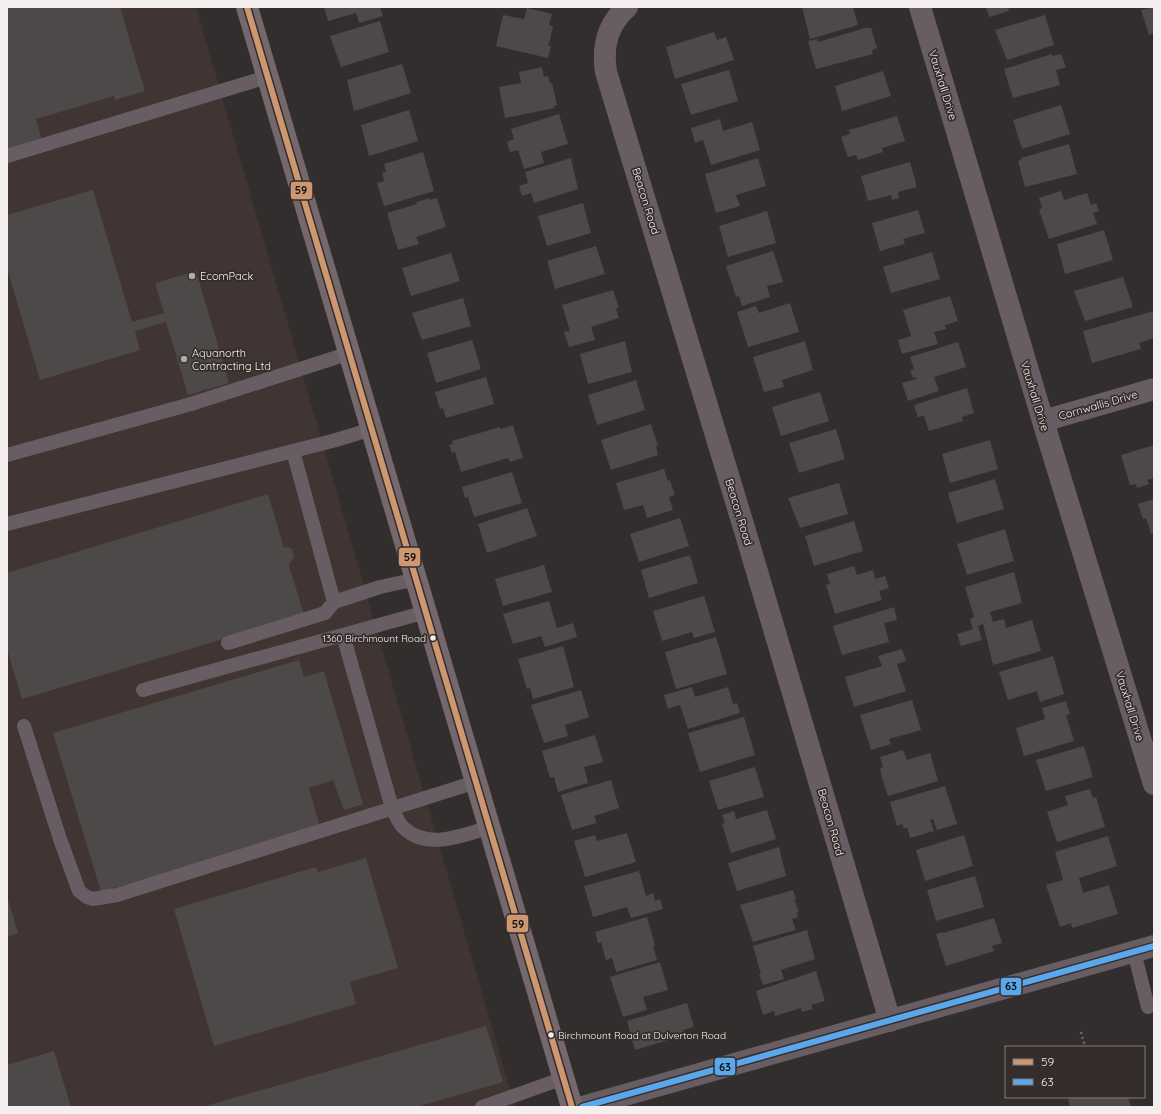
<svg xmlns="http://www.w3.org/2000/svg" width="1161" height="1114" font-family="Quicksand,sans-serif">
<rect width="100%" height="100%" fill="#322e2e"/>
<path fill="#413534" d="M7,7H196L515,1107H7Z"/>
<path fill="#4c4948" d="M7,7H120L145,91L115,100L114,96L36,119L42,140L7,150Z
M324,7H380L383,16L359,23L356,13L328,21Z
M802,7H853L858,25L810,39Z
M986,7H1008L1009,11L989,17Z
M1154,7V33L1149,35L1141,10Z
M527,8L552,14L549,25L553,26L549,44L547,45L551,46L548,58L496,46L503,15L524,19Z
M1045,15L1054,45L1007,60L995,30Z
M380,21L389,52L341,67L330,36Z
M865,28H871L877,48L872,50L873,54L816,69L808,41L817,39L818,42Z
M714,32L717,40L726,37L734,60L675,79L666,47Z
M1052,54V56L1061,54L1066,67L1056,70L1060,85L1013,98L1004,69Z
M402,64L411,93L354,111L347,80Z
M542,67L544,77L548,76L550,83H552L557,105L554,106L555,108L505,118L499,87L521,83L519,72Z
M729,70L738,101L691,115L681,84Z
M883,71L891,96L842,111L835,86Z
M1061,105L1070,134L1022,149L1013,120Z
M409,110L418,141L369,156L361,125Z
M559,114L568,144L541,152L544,163L524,169L518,150L510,152L507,142L514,139L511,129Z
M897,116L905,141L882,148L883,152L858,160L856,155L848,157L841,137L850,134L849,130Z
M720,119L723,131L752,122L760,150L711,165L703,140L695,143L691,128Z
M1069,144L1077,174L1025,187L1018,161L1021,160V158Z
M423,152L434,191L384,206L377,183L384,181L382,173L386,172L384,164Z
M571,158L578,189L534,203L531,193L522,196L519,186L528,183L525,172Z
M758,158L766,186L736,195L740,206L716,213L705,174Z
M910,162L917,187L898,192L899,198L892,200L891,195L868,201L861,176Z
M93,190L132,322L164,313L155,283L196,271L229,383L188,395L166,322L135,331L140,350L40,380L7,268V215Z
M1061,191L1064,200L1087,193L1091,205L1096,203L1099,211L1093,213L1097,224L1049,239L1039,210L1042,207L1039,198Z
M430,198V200L437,198L446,227L416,237L419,244L398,250L387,213L417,204L416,202Z
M583,203L591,233L547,246L538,216Z
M918,210L925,233L903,239L905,244L880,251L872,223Z
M767,211L776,243L728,257L719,226Z
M1104,230L1113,260L1065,274L1057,244Z
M596,246L605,274L555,289L547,261Z
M773,251L783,282L767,286L770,297L742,306L739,296L736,297L726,266Z
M932,252L940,279L891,293L883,267Z
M451,253L460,281L411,296L402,268Z
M1123,277L1133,307L1085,321L1074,291Z
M613,290L619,308H616L619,318L591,327L595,340L569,347L564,332L570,331L562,305Z
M950,296L958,321L945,325L946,329L934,332L938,344L902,354L898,340L911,336L903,310Z
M463,298L471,326L422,340L412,313Z
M790,303L799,332L748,347L737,312L756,306L759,313Z
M1154,311V338L1139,343L1141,349L1092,363L1083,331Z
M472,340L481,369L436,383L427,353Z
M625,341L632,372L588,384L580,354Z
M805,341L813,370L782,380L784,387L764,392L753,357Z
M958,342L966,367L934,377L939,391L908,401L902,383L917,379L916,377L913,378L910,370L914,369L910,357Z
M486,377L494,404L446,418L443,408L440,409L435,392Z
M636,380L645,410L597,425L588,395Z
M967,388L974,413L962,417L963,421L929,431L924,416L918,417L914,405Z
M820,392L829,421L781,436L772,407Z
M651,424L658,446H656L658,455L611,470L601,440Z
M513,425L523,458L510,462L508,458L461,472L455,452L452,453L449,445L453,444L452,441L500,427L501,429Z
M836,429L845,459L799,473L789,443Z
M990,440L998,469L950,483L942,454Z
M1154,445V478L1147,480L1149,484L1137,488L1136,484L1130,485L1121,455Z
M664,469L668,481L670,480L675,495L669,497L673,510L647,518L643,505L624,510L616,483Z
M512,472L522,503L474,517L468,497L465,498L462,487Z
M995,479L1004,509L957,523L948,493Z
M839,483L848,514L800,528L788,498Z
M268,494L284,548L288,547L292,549L294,557L289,565L304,615L22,699L7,649V573Z
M1154,499V533L1151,534L1146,518L1143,519L1138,504Z
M527,508L537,536L487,553L478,524Z
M680,518L689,546L639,562L630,534Z
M854,521L863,551L814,566L805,536Z
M1005,529L1014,561L967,575L957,544Z
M690,555L698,583L649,598L641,570Z
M544,565L552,592L503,606L495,579Z
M854,566L857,575L873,570L875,579L885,576L889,588L879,591L882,600L835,614L826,585L830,584L827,574Z
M1014,572L1022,603L990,612L993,622L1004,619L1006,628L1032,620L1041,651L993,665L983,624L978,626L982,640L961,646L957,634L973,629L970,619L974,617L965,587Z
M704,596L715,632L694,638L692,632L662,641L653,611Z
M549,601L557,628L573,623L577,637L545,647L541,636L513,644L503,614Z
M894,607L897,620L884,623L889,642L842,655L833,626Z
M716,637L727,674L676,689L665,652Z
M563,646L574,687L533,699L530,688L527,689L518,659Z
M902,649L906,661L897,664L906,691L854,707L845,677L882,666L878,656Z
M1053,656L1064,694L1040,702L1037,691L1008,700L999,672Z
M299,660L304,677L324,671L363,804L344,810L333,780L309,788L320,827L101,892L53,733Z
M692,687L695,697L728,687L733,704L737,703L740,713L688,729L680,705L668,709L664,695Z
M581,690L589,717L565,725L568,736L544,743L531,705Z
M912,700L921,730L889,739L891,744L871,750L860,715Z
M1066,701L1070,714L1066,715L1074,741L1024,756L1016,728L1045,719L1042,708Z
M744,717L755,755L700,772L688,733Z
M595,735L603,762L584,767L588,783L558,792L554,777L550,778L542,751Z
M1084,746L1093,777L1046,791L1036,760Z
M903,750L907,760L930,753L938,781L888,796L882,778L880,768L883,767L880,757Z
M755,767L764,797L718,810L709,781Z
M611,780L619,808L594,816L597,823L572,830L561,795Z
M945,786L957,824L937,830L933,819L930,820L934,831L910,838L907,827L904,829L902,824L897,826L890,802Z
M1090,789L1093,798L1096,797L1105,827L1057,842L1047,812L1068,805L1065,796Z
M767,810L776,839L731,853L722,824L725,823L722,815L734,811L736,819Z
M627,833L636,862L585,877L574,841L595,835L597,841Z
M964,835L973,866L925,881L916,850Z
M1108,836L1117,866L1079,878L1083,893L1109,885L1118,914L1072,928L1071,923L1060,927L1046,885L1063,880L1055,852Z
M779,847L786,876L737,891L728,863Z
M366,858L398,968L350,982L356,1004L214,1046L174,909L316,867L318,872Z
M639,871L646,896L653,893L655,901L660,899L663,909L631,918L627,907L593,917L584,886Z
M975,876L984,907L936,921L927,890Z
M793,890L796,899L793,901H795L799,912H797L798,917L792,919L796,930L753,942L740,905Z
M7,896L18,933L7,937Z
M647,917L655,945L653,946L657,960L616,972L612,958L606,960L601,942L598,943L595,932Z
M994,918L1002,943L992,946L994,951L946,966L936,934L943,932V933Z
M807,930L815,959L781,970L784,979L763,985L759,974H761L753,946Z
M660,962L668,990L643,997L647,1010L623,1017L610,977Z
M816,971L825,1001L811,1005L813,1009L802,1012L801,1008L775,1016L774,1011L763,1015L756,991Z
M687,1003L694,1027L683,1030L685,1035L635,1050L627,1021Z
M486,1026L503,1082L434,1102L417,1107H202Z
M54,1051L71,1107H7V1065Z
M1075,1097H1128L1131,1107H1070L1068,1099Z"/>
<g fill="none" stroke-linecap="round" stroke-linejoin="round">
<path stroke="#736a6e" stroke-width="2.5" stroke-dasharray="2 3" stroke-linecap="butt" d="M1081,1032L1085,1047"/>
<path stroke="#685d62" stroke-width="14" d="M7,156L267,77
M293,451L334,602L380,587L417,579
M7,455L191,404L350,353
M7,524L336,440L372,429
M343,635L392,808C396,815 399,825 405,829C428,850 464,835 490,827
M228,643L325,613L334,602
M143,690L426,612
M24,726L60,839L79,891L87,897L93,899L117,895L476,782
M1134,952L1148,1007
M482,1107L564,1078"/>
<path stroke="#685d62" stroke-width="22" d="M627,7C607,25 602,46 606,72L745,531L890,1021
M920,7L1043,421L1154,784
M1043,421L1154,389
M582,1107L1154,946"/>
<path stroke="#75686d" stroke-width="22" d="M247,7L572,1107"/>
<defs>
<path id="bus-1" d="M247,7L572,1107"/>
<path id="bus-2" d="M582,1107L1154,946"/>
</defs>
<use href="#bus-1" stroke="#342d2c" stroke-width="9"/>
<use href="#bus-2" stroke="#342d2c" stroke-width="9"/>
<use href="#bus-1" stroke="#cd976f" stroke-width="6"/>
<use href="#bus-2" stroke="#5aa8eb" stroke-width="6"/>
</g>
<g fill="#b0abab" stroke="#342d2c" stroke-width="1.5">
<circle cx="192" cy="276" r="4"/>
<circle cx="184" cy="359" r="4"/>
</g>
<g fill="#f4efee" stroke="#342d2c" stroke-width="1.5">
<circle cx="433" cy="638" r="3.5"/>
<circle cx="551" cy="1035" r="3.5"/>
</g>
<g text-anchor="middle" stroke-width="3.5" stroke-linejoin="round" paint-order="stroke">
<g font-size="10" fill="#f4efee" stroke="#342d2c" text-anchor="end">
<text x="426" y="642">1360 Birchmount Road</text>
<text x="558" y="1039" text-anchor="start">Birchmount Road at Dulverton Road</text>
</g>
<g font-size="11" fill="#f4efee" stroke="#342d2c">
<text transform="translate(943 85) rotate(73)" y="4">Vauxhall Drive</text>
<text transform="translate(646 201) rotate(73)" y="4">Beacon Road</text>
<text transform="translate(1035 396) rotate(73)" y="4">Vauxhall Drive</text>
<text transform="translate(1098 405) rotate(-16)" y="4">Cornwallis Drive</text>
<text transform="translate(739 512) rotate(73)" y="4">Beacon Road</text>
<text transform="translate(1130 706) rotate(73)" y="4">Vauxhall Drive</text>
<text transform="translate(831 822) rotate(74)" y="4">Beacon Road</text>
</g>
<g font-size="11" fill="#f4efee" stroke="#342d2c" text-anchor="start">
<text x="200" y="280">EcomPack</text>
<text x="192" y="357">Aquanorth<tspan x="192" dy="13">Contracting Ltd</tspan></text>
</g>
</g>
<g stroke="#342d2c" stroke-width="1.5">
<rect x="290" y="181" width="23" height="19" rx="4" fill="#cd976f"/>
<rect x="398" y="547" width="23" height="20" rx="4" fill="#cd976f"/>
<rect x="506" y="914" width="23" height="19" rx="4" fill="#cd976f"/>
<rect x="1000" y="977" width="22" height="19" rx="4" fill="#5aa8eb"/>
<rect x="714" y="1057" width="22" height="19" rx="4" fill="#5aa8eb"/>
</g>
<g font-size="11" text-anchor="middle" font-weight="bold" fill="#111">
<text x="301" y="194">59</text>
<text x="410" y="561">59</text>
<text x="518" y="928">59</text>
<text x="1011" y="990">63</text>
<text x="725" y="1071">63</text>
</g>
<rect width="1161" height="1114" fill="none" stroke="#f4efee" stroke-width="16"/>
<rect x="1005" y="1046" width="140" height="52" fill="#342d2c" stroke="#817b7a"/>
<rect x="1013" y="1059" width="20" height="6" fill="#cd976f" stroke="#817b7a"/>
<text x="1041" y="1066" font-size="12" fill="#f4efee">59</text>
<rect x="1013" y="1079" width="20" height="6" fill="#5aa8eb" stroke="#817b7a"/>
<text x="1041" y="1086" font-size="12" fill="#f4efee">63</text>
</svg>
